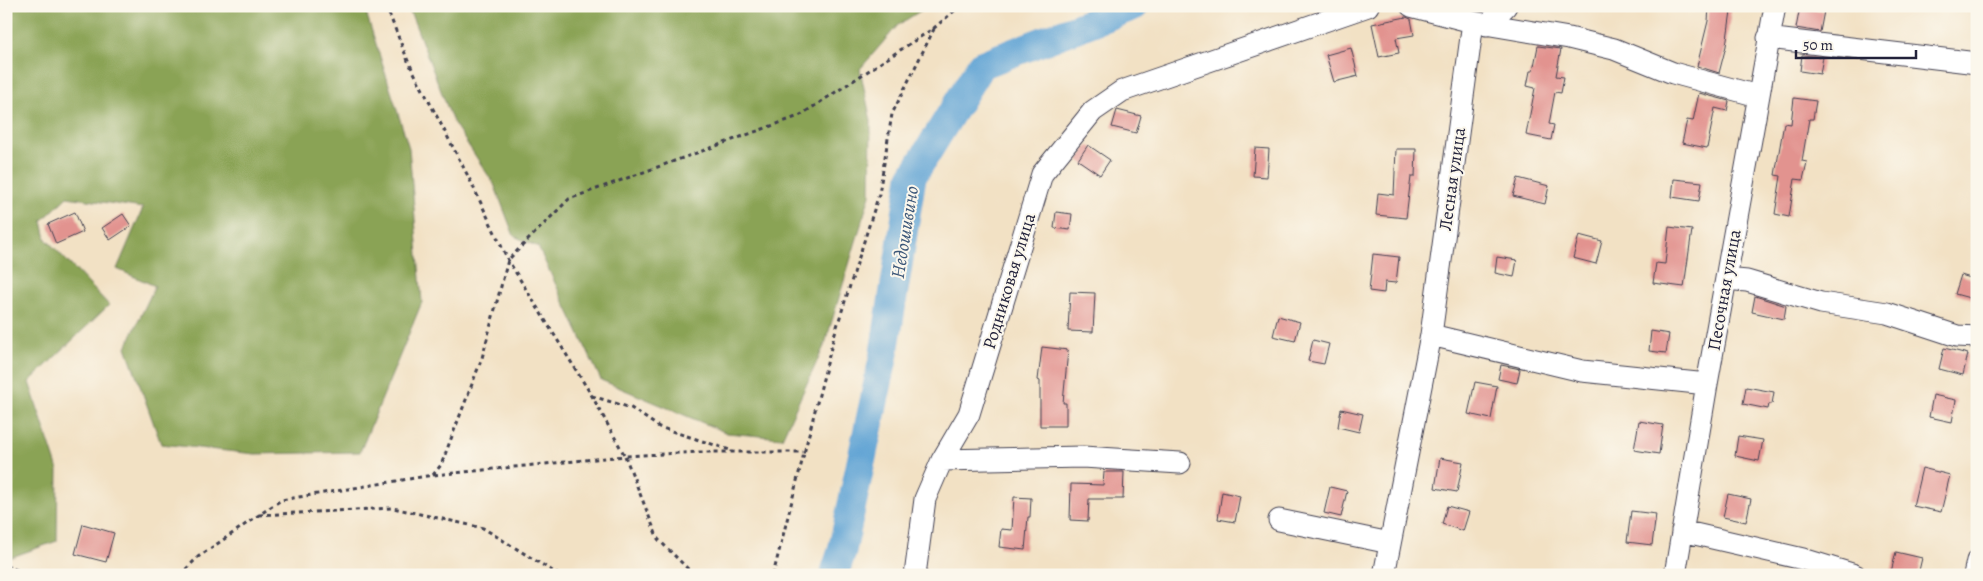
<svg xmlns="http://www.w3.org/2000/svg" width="1983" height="581" font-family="Alegreya,serif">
<rect width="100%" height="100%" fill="#fbf7ec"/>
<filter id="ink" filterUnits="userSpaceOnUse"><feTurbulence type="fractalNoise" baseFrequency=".02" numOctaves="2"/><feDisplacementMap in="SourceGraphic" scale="10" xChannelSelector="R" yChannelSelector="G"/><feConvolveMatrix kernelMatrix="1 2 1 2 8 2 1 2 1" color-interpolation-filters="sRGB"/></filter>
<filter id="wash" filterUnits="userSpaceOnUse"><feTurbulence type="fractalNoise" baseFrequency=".0096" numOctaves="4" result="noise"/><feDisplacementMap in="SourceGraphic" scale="20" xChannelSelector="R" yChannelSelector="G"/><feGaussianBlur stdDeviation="1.12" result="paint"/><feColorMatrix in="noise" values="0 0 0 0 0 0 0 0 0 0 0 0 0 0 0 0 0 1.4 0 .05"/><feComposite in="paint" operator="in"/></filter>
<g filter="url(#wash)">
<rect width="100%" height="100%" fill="#f2e1c4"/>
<path fill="#8aa355" stroke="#566248" d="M6,6H364L409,148L422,302L360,452L255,454L161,444L126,347L155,286L117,269L143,208L67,197L42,221L46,239L109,305L29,382L58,470L57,541L9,558L6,554Z
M408,6H928L898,25L860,69L871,121L870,195L825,344L782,438L727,433L601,380L538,247L514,236L494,184L453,122Z"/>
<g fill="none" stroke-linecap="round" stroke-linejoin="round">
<path stroke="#5fa3d4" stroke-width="29" d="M834,575L842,551L883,359L912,177L981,65L1134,6"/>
</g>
<g id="blocks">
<path fill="#e2938f" d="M1709,7L1731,11L1726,46L1719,73L1697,66L1708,21Z
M1800,7L1824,11L1820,32L1796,28Z
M1406,17L1411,19L1414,35L1396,38L1399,53L1379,57L1372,24Z
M1538,46L1561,49L1556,76L1564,77L1561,93L1555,92L1549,124L1554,125L1551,140L1526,135L1535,88L1527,86L1530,71H1533Z
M1351,48L1358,76L1334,82L1326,55Z
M1802,55L1823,57L1820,74L1800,71Z
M1699,93L1729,101L1727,111L1715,108L1707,148L1682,143L1687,120L1693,121Z
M1794,98L1816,101L1813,119H1809L1802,161L1807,162L1803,180L1795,179L1789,217L1775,214L1781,176L1775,175L1784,123L1791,124Z
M1117,110L1141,116L1136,133L1112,127Z
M1088,145L1110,160L1100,175L1078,160Z
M1255,148L1269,149L1267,177L1253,176Z
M1396,149H1416L1415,177H1411L1406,218L1376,215L1378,193L1394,195Z
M1518,178L1549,186L1545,204L1513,196Z
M1674,179L1702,182L1699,201L1672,197Z
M75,212L83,232L56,244L48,224Z
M1056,212L1072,214L1070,230L1054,228Z
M123,214L131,226L110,240L102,228Z
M1669,227L1692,230L1684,287L1653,283L1656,263L1665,264Z
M1579,235L1602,241L1596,264L1573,258Z
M1373,254L1399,257L1396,283L1385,282L1384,293L1369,291Z
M1497,257L1517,260L1514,277L1495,273Z
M1961,275L1977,280V300L1955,294Z
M1070,292L1095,293L1093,332L1068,331Z
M1755,296L1786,306L1784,319L1752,312Z
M1278,316L1300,322L1295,341L1273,336Z
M1651,331L1669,334L1666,353L1649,351Z
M1313,340L1329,344L1324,364L1308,361Z
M1042,347L1068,350L1063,403H1066V426H1040V381L1038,380Z
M1944,348L1968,354L1963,375L1939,369Z
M1501,365L1520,369L1517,383L1498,379Z
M1475,382L1497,386L1491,419L1468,414Z
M1746,387L1774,392L1772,404H1769L1768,409L1743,404Z
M1933,395L1956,400L1952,422L1929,417Z
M1341,409L1363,414L1359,432L1338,427Z
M1639,421L1663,425L1659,454L1634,450Z
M1738,436L1763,440L1759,461L1735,456Z
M1440,458L1463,462L1457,492L1435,488Z
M1922,468L1950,475L1941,512L1913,506Z
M1104,472H1124L1123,499H1089L1088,521L1070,520L1071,484L1103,485Z
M1330,487L1347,491L1341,517L1324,513Z
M1222,492L1240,496L1235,522L1218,519Z
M1728,494L1751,499L1746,522L1723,517Z
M1014,497L1031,498L1030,517H1028L1025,550L999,547L1001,529L1012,530Z
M1447,506L1469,512L1463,531L1442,524Z
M1631,511L1656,514L1652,545L1627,542Z
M83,524L114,533L106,562L75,554Z
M1896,552L1922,558L1918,575H1901L1891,572Z"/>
</g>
</g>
<g filter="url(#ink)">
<use href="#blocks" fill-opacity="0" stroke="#413f50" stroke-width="1"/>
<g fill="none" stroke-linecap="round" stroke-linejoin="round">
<defs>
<path id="minor" d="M1411,6L1473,22L1569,38L1614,49L1673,73L1758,96
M1487,25L1506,6
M1768,38L1977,63
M1726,279L1747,281L1821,303L1887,313L1957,336L1977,337
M1431,335L1582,371L1707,384
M942,460L1083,457L1180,463
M1279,520L1390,543
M1682,531L1803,559L1855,575
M915,575L925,499L942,460L969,414L1042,174L1093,111L1122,91L1368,6
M1384,575L1431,335L1473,22
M1675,575L1707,384L1775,6
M1974,575L1977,561"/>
</defs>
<use href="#minor" stroke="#413f50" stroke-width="23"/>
<path stroke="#413f50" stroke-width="3" stroke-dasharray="4 4" stroke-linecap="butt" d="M386,6L408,61L469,178L508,260L592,396L625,456L699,452H805
M592,396L631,408L659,427L730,450
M434,475L625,456L658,539L694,575
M259,515L393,508L483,528L559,575
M6,566L31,575
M180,575L198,557L281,500L433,475L441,465L482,358L508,260L569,199L799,116L934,28L960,6
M773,575L834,336L879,194L892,114L934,29"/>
<use href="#minor" stroke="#fff" stroke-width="21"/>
</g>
</g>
<g text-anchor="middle" stroke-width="4" stroke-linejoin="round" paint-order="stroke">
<g font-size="18" fill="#22223b" stroke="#fbf7ec">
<text transform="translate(1452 179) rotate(-82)" y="6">Лесная улица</text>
<text transform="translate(1009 281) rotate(-73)" y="6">Родниковая улица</text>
<text transform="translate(1724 290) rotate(-80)" y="6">Песочная улица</text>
</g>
<g font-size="19" font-style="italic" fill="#3a5678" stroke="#fbf7ec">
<text transform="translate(904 232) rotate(-81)" y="7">Недошивино</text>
</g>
</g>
<rect width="1983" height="581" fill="none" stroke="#fbf7ec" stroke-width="25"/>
<path d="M1796 50v8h120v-8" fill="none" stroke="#22223b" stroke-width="2.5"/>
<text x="1803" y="50" font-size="15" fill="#22223b" stroke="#fbf7ec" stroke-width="4" paint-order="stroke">50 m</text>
</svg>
